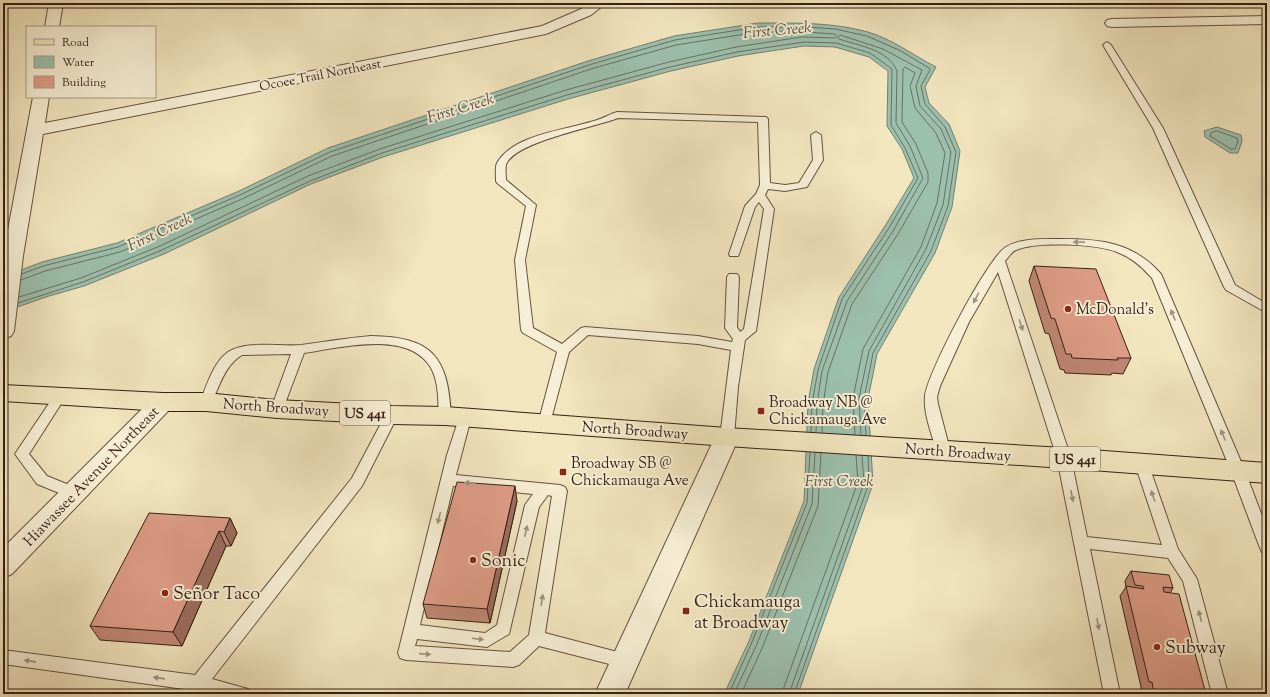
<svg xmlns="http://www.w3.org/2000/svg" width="1270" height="697" font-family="'Sorts Mill Goudy',serif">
<rect width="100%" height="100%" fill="#f2e6bf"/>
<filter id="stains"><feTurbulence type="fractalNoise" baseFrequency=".005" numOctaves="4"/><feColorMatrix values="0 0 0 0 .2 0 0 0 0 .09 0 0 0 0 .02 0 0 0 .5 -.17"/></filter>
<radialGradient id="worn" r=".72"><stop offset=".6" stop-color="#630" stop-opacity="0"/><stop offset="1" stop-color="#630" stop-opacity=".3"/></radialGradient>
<path fill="#9cc0ae" stroke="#738071" d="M758,23C795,23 832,22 868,32C892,39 913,55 936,67L925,87L929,103L949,124L960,151L952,207L935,253L877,354L868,399L873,484L798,694H724L749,641L804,501L808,403L814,369L839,297L885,226L914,178L902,149L887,126L888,71L869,57L835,47L804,46L738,56L671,71L568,99L383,157L311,184L164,254L84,286L49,296L3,312V277L42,262L117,243L239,191L328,148L591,60L674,36Z
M1217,127L1241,135L1242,141L1238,153H1230L1205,137L1204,131Z"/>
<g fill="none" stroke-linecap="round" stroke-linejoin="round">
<path stroke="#697062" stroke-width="1" d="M1217,131L1237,138L1238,141L1235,149H1231L1210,136L1211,133Z
M22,274L43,266L118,247L240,195L330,152L592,64L675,40L758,27H806L835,29L867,36L899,50L929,68L930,70L921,86L925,104L945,127L956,152L948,206L931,251L873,353L864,399L866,435
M19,297L81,278L160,246L308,176L380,149L566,90L669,62L736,47L802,37L835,38L837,36L834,34L806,32H758L676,45L594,68L332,156L242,199L120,252L45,271L21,280
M18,303L83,282L162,250L310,181L382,153L567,95L670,67L737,52L804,42L836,43L870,53L892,69L891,125L905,148L918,178L889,228L842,299L818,370L812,404L811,432
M816,432L817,404L822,371L847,301L893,231L923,178L910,146L896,123L897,71C888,49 859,46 839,39L838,37L840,35L883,49L922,70L916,86L920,106L941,129L951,152L943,205L926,249L869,351L859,398L861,435
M822,433L823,405L828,372L852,304L898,234L928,182V173L916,144L902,122L903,69L905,67L915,73L910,86L915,108L936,133L945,153L937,203L921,247L863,349L853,398L855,435
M729,694L752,642L807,503L810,452
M734,694L757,644L812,504L815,453
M741,694L763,646L818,506L821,453
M783,694L784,687L858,482L856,455
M789,694L864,483L862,456
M794,694L869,483L868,456"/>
<defs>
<path id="lane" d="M1107,42L1111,45L1163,128L1235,285L1267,304V313L1226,290L1224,287L1153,128L1103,45Z
M617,112L766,117L768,119L770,183L785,185L799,183L813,160L811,135L816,132L821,135L823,160L807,187L785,191L768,189L765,195L774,209L756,331L745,340L738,387L734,437L732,441L727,442L722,441L720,437L731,350L698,344L588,335L569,352L549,427L544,429L539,427L538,424L557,352L523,333L521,330L515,260L526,206L497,183L496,181C496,176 495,167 497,163C513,134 568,130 597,120C604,118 610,114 617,112ZM618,118L758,122L760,185L756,194L745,206L729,254L730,256H738L739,254L755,207L759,202L764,209L744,329L740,332L737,327L739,277L737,274H729L727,277L725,328L733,339L732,342L698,336L585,327L581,328L562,344L533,328L525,260L536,205L506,180C506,176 505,169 506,165C513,142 596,127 618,118Z
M1060,239C1100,239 1133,242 1161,274L1245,471L1267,529V554L1262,552L1260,548L1231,471L1152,278L1149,275C1140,265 1130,257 1117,252C1096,244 1037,241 1016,250C1011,252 1009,257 1005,261L1071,458L1087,537L1162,545L1135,464L1137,460L1142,459L1147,460L1178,549L1197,579L1228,694H1212L1183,581L1168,558L1090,549L1120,694H1104L1057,458L998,272L969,322L940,386L937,397L938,404L950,450L948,454L943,455L938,454L936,450C932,434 923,413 925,396C927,374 988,257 1006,247C1020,238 1043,239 1060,239Z
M371,336C432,337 448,356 451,416L450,419L445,421L440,419L439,416C438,401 439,382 431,368C409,329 339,348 304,353L283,409L281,412L277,414L273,412L271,409L291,354L242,355C223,367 220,387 210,405L206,407L202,405L200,402C207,385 213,363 228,352C246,340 280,347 301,345C324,342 347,338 371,336Z
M60,391L64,393L66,396L29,454L47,476L79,489L81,493L79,497L74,499L37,484L15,454L56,393Z
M392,410L397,412L398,415L362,486L212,679L248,689L250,694H211L202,692L200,694H182L184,689L3,664V650L195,675L352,478L387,412Z
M465,413L470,415L471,418L456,475L560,485L565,487L567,491L545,633L625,654L631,656L633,661L631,666L625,668L539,646L519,665L513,667L406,660L400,658L398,653L447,455L459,418L460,415ZM453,486L533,494L525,505L497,625L485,633L420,625ZM548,495L552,496L529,635L510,652L415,646L417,639L487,647L509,634L539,507Z"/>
<path id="street" d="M49,3H63L59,27H45Z
M589,3H606L591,15L546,34L43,134L23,256L14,331L11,336L3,339V256L33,97H49L45,123L542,26L581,9Z
M1267,16V24L1112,27L1107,26L1105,23L1107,20L1112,19Z
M163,393L171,396L175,402L171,408L12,574L3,578V548L155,396Z
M727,428L735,430L739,437L625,694H595L715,437L719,430Z"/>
<path id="primary" d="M3,385L163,393H206L277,400L392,406L445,407L727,428L1064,448L1267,463V483L1064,468L727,446L445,425L392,424L277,418L206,411H163L3,401Z"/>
</defs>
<use href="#lane" stroke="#655140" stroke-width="2"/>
<use href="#street" stroke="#655140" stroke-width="2"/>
<use href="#primary" stroke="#361f15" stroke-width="2"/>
<use href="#lane" fill="#f7efd5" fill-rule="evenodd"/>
<use href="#street" fill="#f7efd5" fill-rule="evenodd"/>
<use href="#primary" fill="#f2e6bf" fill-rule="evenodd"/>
</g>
<path fill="#c08775" stroke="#361f15" d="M1034,266L1131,358L1123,374L1112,373L1111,375L1065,373L1064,370L1060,369L1049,334L1045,333L1029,281Z
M517,501L490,623L427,618L423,604Z
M230,518L237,533L231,546H226L182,646L100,640L90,626Z
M1131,571L1173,588L1170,593L1206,694H1145V691H1142L1120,596L1126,587L1125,581Z"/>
<path fill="#9c6e5f" stroke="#361f15" d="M515,486L517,501L490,623L487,609Z
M230,518L237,533L231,546L224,532Z
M219,531L226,546L182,646L173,632Z"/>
<path fill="#df9d88" stroke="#361f15" d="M1034,266L1096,269L1131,358H1117L1118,360L1072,358L1071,354H1066L1055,319L1051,318Z
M457,482L515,486L487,609L423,604Z
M149,513L230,518L224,532L219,531L173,632L90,626Z
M1131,571L1169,575L1173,588L1163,587L1164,592L1179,594L1206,694H1193L1153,689L1152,682H1149L1126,586L1144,589L1143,586L1135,585Z"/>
<defs><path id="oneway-solid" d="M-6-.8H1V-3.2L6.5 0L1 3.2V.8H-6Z"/></defs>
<g fill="#a0917f">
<use href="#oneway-solid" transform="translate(1079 242) rotate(-179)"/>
<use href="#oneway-solid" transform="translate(976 298) rotate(117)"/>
<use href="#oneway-solid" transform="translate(1173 315) rotate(-113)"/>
<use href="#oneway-solid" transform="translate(1021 325) rotate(72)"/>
<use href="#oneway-solid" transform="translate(1223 435) rotate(-113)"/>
<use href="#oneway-solid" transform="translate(470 483) rotate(-175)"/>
<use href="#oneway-solid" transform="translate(1072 496) rotate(79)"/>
<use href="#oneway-solid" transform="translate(1153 496) rotate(-109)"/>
<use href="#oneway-solid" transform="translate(439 518) rotate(104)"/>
<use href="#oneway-solid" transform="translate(526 531) rotate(-77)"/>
<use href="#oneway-solid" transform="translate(542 600) rotate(-81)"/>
<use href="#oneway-solid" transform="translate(1200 616) rotate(-105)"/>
<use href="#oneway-solid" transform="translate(1098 624) rotate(79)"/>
<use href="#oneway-solid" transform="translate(478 639) rotate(7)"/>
<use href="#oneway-solid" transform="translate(425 654) rotate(4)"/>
<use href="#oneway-solid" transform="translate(30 661) rotate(-172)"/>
<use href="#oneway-solid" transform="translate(159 678) rotate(-172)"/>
</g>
<g fill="#8f2418" stroke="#f7efd5" stroke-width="1.5">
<circle cx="1068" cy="309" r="4"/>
<rect x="757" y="407" width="8" height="8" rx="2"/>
<rect x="559" y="468" width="8" height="8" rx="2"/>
<circle cx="473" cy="560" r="4"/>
<circle cx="165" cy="593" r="4"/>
<rect x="682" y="607" width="8" height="8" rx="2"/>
<circle cx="1157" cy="647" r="4"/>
</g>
<g text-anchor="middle" stroke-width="4" stroke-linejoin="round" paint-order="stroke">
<g font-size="13" fill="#361f15" stroke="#f7efd5">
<text transform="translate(320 74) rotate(-11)" y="5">Ocoee Trail Northeast</text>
</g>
<g fill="#f7efd5" stroke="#705d4f" stroke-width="1">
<rect x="340" y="401" width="50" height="24" rx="3"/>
<rect x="1050" y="447" width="50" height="24" rx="3"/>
</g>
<g font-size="14" font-weight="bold" fill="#361f15">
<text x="365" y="418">US 441</text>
<text x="1075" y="464">US 441</text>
</g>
<g font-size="15" fill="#361f15" stroke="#f7efd5" text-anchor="start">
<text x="1076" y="314">McDonald's</text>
<text x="769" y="407">Broadway NB @<tspan x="769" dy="17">Chickamauga Ave</tspan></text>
<text x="571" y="468">Broadway SB @<tspan x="571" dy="17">Chickamauga Ave</tspan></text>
</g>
<g font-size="15" fill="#361f15" stroke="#f7efd5">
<text transform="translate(276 407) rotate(4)" y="5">North Broadway</text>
<text transform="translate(635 430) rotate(4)" y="5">North Broadway</text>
<text transform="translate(958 452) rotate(4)" y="5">North Broadway</text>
<text transform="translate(91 476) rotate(-46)" y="5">Hiawassee Avenue Northeast</text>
</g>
<g font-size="16" font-style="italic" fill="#554f43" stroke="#f7efd5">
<text transform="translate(777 29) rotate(-5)" y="6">First Creek</text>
<text transform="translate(460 107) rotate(-17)" y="6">First Creek</text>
<text transform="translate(159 231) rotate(-25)" y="6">First Creek</text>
<text x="839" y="486">First Creek</text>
</g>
<g font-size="18" fill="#361f15" stroke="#f7efd5" text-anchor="start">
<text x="481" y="566">Sonic</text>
<text x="173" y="599">Señor Taco</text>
<text x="694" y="607">Chickamauga<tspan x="694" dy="21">at Broadway</tspan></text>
<text x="1165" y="653">Subway</text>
</g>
</g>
<rect width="1270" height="697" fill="none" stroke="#f2e6bf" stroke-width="16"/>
<rect x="4" y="4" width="1262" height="689" fill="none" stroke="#361f15" stroke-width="2"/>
<rect x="8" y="8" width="1254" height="681" fill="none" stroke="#361f15"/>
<rect x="26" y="26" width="130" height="72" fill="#f7efd5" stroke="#aa9c88"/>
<rect x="34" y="39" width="20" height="6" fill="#f2e6bf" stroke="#aa9c88"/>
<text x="62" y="46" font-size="12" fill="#361f15">Road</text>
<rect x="34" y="56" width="20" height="12" fill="#9cc0ae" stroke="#aa9c88"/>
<text x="62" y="66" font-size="12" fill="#361f15">Water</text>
<rect x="34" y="76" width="20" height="12" fill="#df9d88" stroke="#aa9c88"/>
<text x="62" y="86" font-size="12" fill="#361f15">Building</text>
<rect width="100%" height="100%" filter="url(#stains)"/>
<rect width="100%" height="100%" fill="url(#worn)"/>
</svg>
